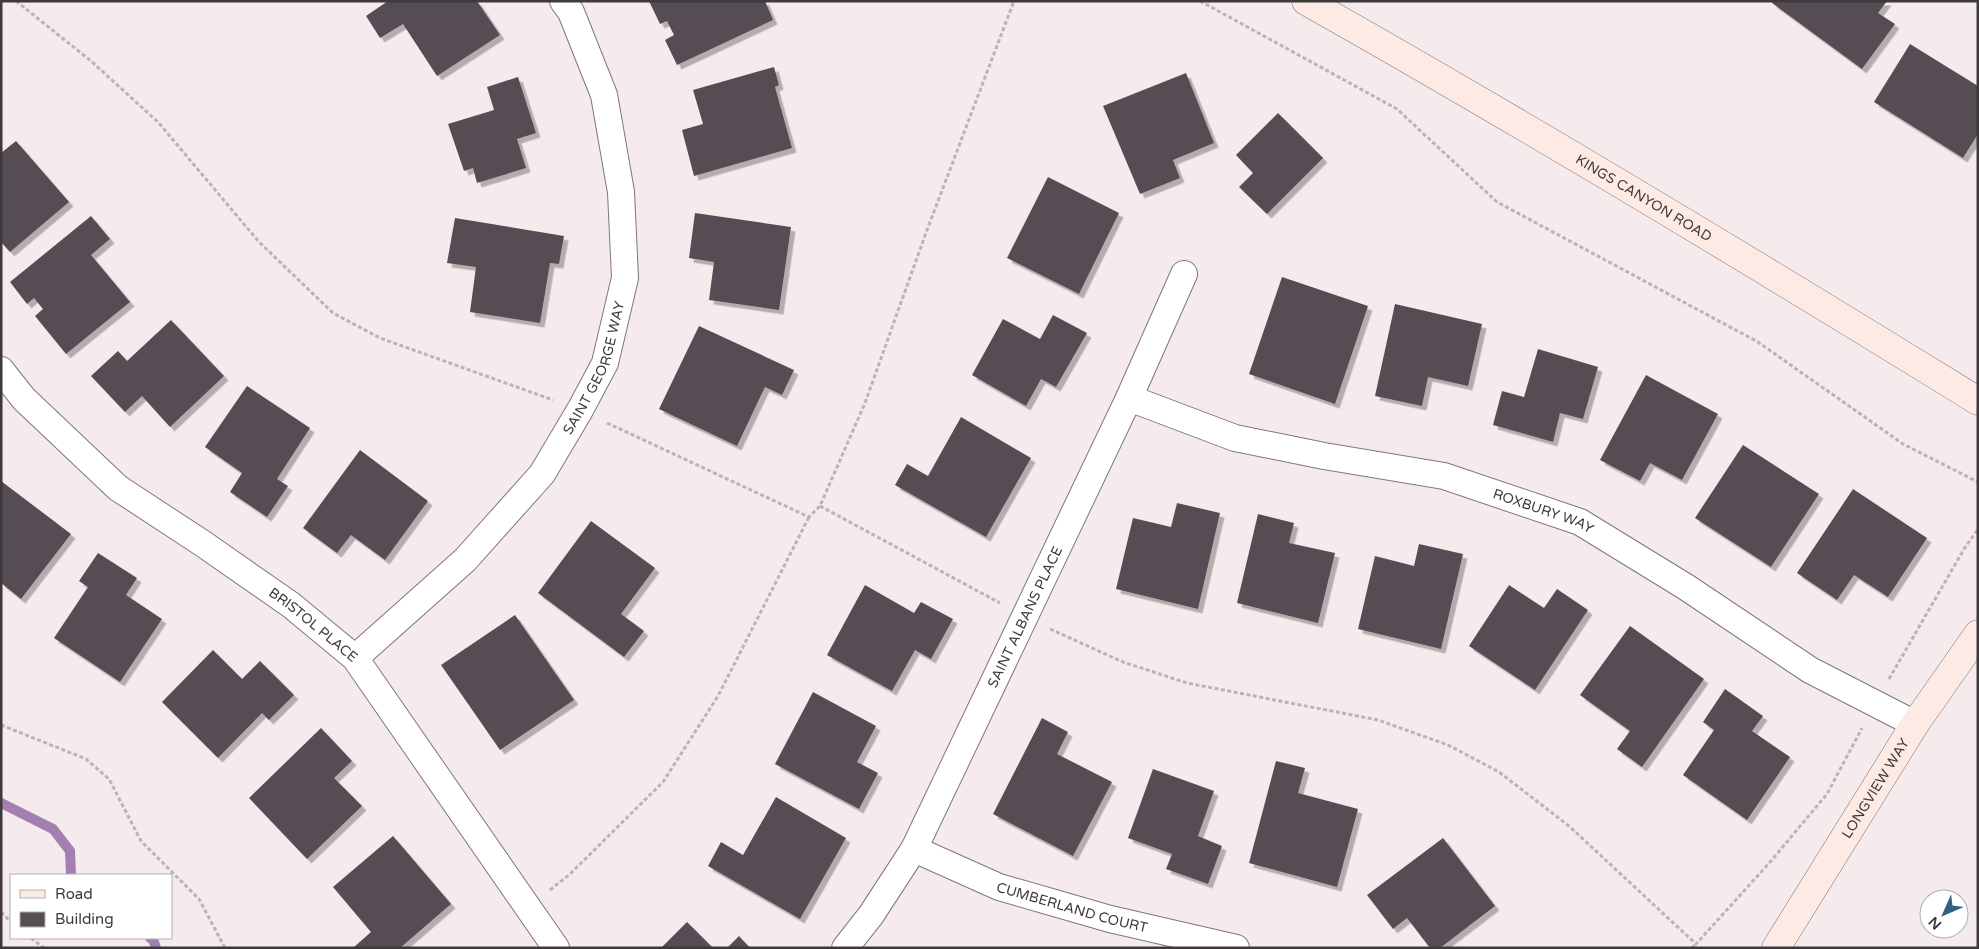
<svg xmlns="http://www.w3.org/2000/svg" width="1979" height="949" font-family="'Varela Round',sans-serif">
<defs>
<filter id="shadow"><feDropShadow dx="4.5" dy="4.5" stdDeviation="0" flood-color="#0004"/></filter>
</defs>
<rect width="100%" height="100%" fill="#f6ebec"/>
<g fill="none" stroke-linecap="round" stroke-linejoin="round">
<path stroke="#a47fb1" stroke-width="10" d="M1,803L53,829L70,851L71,875
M150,938L153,939L156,948"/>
</g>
<path fill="#554e52" filter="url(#shadow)" d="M388,1H477L500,35L437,76L403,24L380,38L366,16Z
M649,1H765L773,20L677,65L665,40L674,35L667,21L660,24Z
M1773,1H1887L1878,13L1895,24L1862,69L1772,3Z
M1910,44L1978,86V134L1963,158L1874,102Z
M774,67L779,85L775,87L792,148L694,176L682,130L703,124L693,90Z
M1186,73L1214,143L1173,160L1180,178L1140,194L1103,106Z
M518,77L536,133L517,139L526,168L477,183L473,168L464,171L448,124L494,110L487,87Z
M1278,113L1323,158L1267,214L1239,187L1253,173L1236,155Z
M16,141L69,202L10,252L1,242V153Z
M1048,177L1119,213L1079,294L1007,258Z
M695,213L791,227L779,310L709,300L714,262L689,258Z
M91,216L110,239L91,255L130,302L66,354L35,316L43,309L34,298L27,304L10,282Z
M455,218L564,236L559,264L550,263L540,323L470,312L476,267L447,263Z
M1282,277L1368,306L1335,404L1249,374Z
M1395,304L1482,324L1468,386L1428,377L1422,406L1375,396Z
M1053,315L1087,333L1056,387L1041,379L1026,406L972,375L1003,319L1040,339Z
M171,320L224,376L170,427L142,396L125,412L91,376L118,351L127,361Z
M699,326L794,370L782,395L765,387L737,446L659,409Z
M1538,349L1598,367L1583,419L1560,413L1553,442L1493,425L1502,391L1524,397Z
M1646,375L1718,414L1682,480L1650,463L1640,481L1600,460Z
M247,386L310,428L277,479L288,486L267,517L230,492L242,473L205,447Z
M961,417L1031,458L986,537L895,485L907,464L928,476Z
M1743,445L1819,494L1771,567L1695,518Z
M360,450L428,501L385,560L351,535L337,553L303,528Z
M1,481L71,534L21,599L1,583Z
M1853,489L1927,538L1888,597L1854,575L1837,600L1797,573Z
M1177,503L1220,513L1198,609L1116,589L1133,518L1171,527Z
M1258,514L1294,523L1289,543L1335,553L1318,623L1237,603Z
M591,521L655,568L621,614L644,631L624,657L538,593Z
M1419,544L1463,554L1441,649L1358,629L1375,556L1414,566Z
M98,553L137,578L126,595L162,619L120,682L54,638L88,587L79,581Z
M865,585L914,613L921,602L953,619L931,659L915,650L892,691L827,655Z
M1509,585L1544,608L1557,589L1588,610L1535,690L1469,646Z
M515,615L574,700L500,750L441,665Z
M1630,626L1704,679L1642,767L1617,749L1630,731L1580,695Z
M213,650L242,679L260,661L294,695L269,720L262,713L218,758L162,702Z
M1725,689L1763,716L1752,731L1790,757L1747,820L1683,775L1714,730L1703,722Z
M813,692L876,726L857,762L878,773L859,809L775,764Z
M1042,718L1068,732L1057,754L1112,782L1073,856L993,814Z
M321,728L352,761L334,778L362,806L307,859L249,798Z
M1276,761L1305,768L1298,793L1358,809L1337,887L1249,863Z
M1153,769L1214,791L1198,836L1222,846L1208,884L1166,869L1172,854L1128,838Z
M776,797L846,838L800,919L708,866L721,842L743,855Z
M393,836L451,904L400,948H353L371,932L333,887Z
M1443,838L1495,906L1440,948H1430L1407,918L1393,929L1367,895Z
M687,922L713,948H661Z
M739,936L750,948H727Z"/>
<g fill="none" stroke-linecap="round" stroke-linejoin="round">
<defs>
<g id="street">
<path id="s1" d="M1,370L24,399L118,488L202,543L291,605L355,658L556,948"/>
<path id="s2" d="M1129,398L1235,438L1324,456L1444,476L1580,522L1686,587L1810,670L1915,724"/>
<path id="s3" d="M355,658L465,560L542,474L580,410L605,363L625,278L621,192L604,95L571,12L563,1"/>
<path id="s4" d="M914,849L999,887L1110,919L1236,948"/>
<path id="s5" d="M845,948L871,915L914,849L1129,398L1184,274"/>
</g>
<g id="secondary">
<path id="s6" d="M1306,1C1533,129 1756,264 1978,401"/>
<path id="s7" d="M1776,948L1915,724L1978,634"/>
</g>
</defs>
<use href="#street" stroke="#807677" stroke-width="28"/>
<use href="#secondary" stroke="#807677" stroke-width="29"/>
<path stroke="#bdb3b4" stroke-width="3" stroke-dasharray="4 2.5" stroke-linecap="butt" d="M16,1L91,61L158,122L259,242L333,313L380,338L553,400
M1200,1L1397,109L1497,202L1758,342L1903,444L1978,482
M607,423L809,517L820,506L865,403L927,230L1014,1
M820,506L1000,603
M1050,629L1123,662L1187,683L1378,720L1448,745L1499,772L1569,826L1696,944L1771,861L1827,794L1862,728
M1889,679L1964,549L1978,529
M1,725L86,759L109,779L141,841L199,899L225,948
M550,890L570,874L663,782L718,696L809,517
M1,912L11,922
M31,938L44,948
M1692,948L1696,944"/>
<use href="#street" stroke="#fff" stroke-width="26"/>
<use href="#secondary" stroke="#fdeae5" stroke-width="28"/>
</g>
<g text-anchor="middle" stroke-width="5" stroke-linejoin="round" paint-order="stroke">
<g font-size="14" fill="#3e393a" stroke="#fff">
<text dy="5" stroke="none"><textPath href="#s6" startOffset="391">KINGS CANYON ROAD</textPath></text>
<text dy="5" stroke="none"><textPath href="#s3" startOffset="382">SAINT GEORGE WAY</textPath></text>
<text dy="5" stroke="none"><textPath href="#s2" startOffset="431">ROXBURY WAY</textPath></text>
<text dy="5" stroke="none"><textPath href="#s5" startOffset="378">SAINT ALBANS PLACE</textPath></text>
<text dy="5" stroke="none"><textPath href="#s1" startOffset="405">BRISTOL PLACE</textPath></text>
<text dy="5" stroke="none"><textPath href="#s7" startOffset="188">LONGVIEW WAY</textPath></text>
<text dy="5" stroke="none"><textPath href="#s4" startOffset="169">CUMBERLAND COURT</textPath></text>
</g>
</g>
<rect width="1979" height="949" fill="none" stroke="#3e393a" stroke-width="5"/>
<rect x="10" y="874" width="162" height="65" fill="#ffffff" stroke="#b2b0b0"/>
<rect x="20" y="890" width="25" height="8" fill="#fdeae5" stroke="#b2b0b0"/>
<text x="55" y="899" font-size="15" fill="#3e393a">Road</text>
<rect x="20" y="912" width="25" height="15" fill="#554e52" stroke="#b2b0b0"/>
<text x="55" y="924" font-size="15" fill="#3e393a">Building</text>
<g transform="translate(1944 914) rotate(225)"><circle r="24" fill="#ffffff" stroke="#b2b0b0"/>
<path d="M0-4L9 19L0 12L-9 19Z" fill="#306380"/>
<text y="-8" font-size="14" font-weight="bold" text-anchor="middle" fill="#3e393a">N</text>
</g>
</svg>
